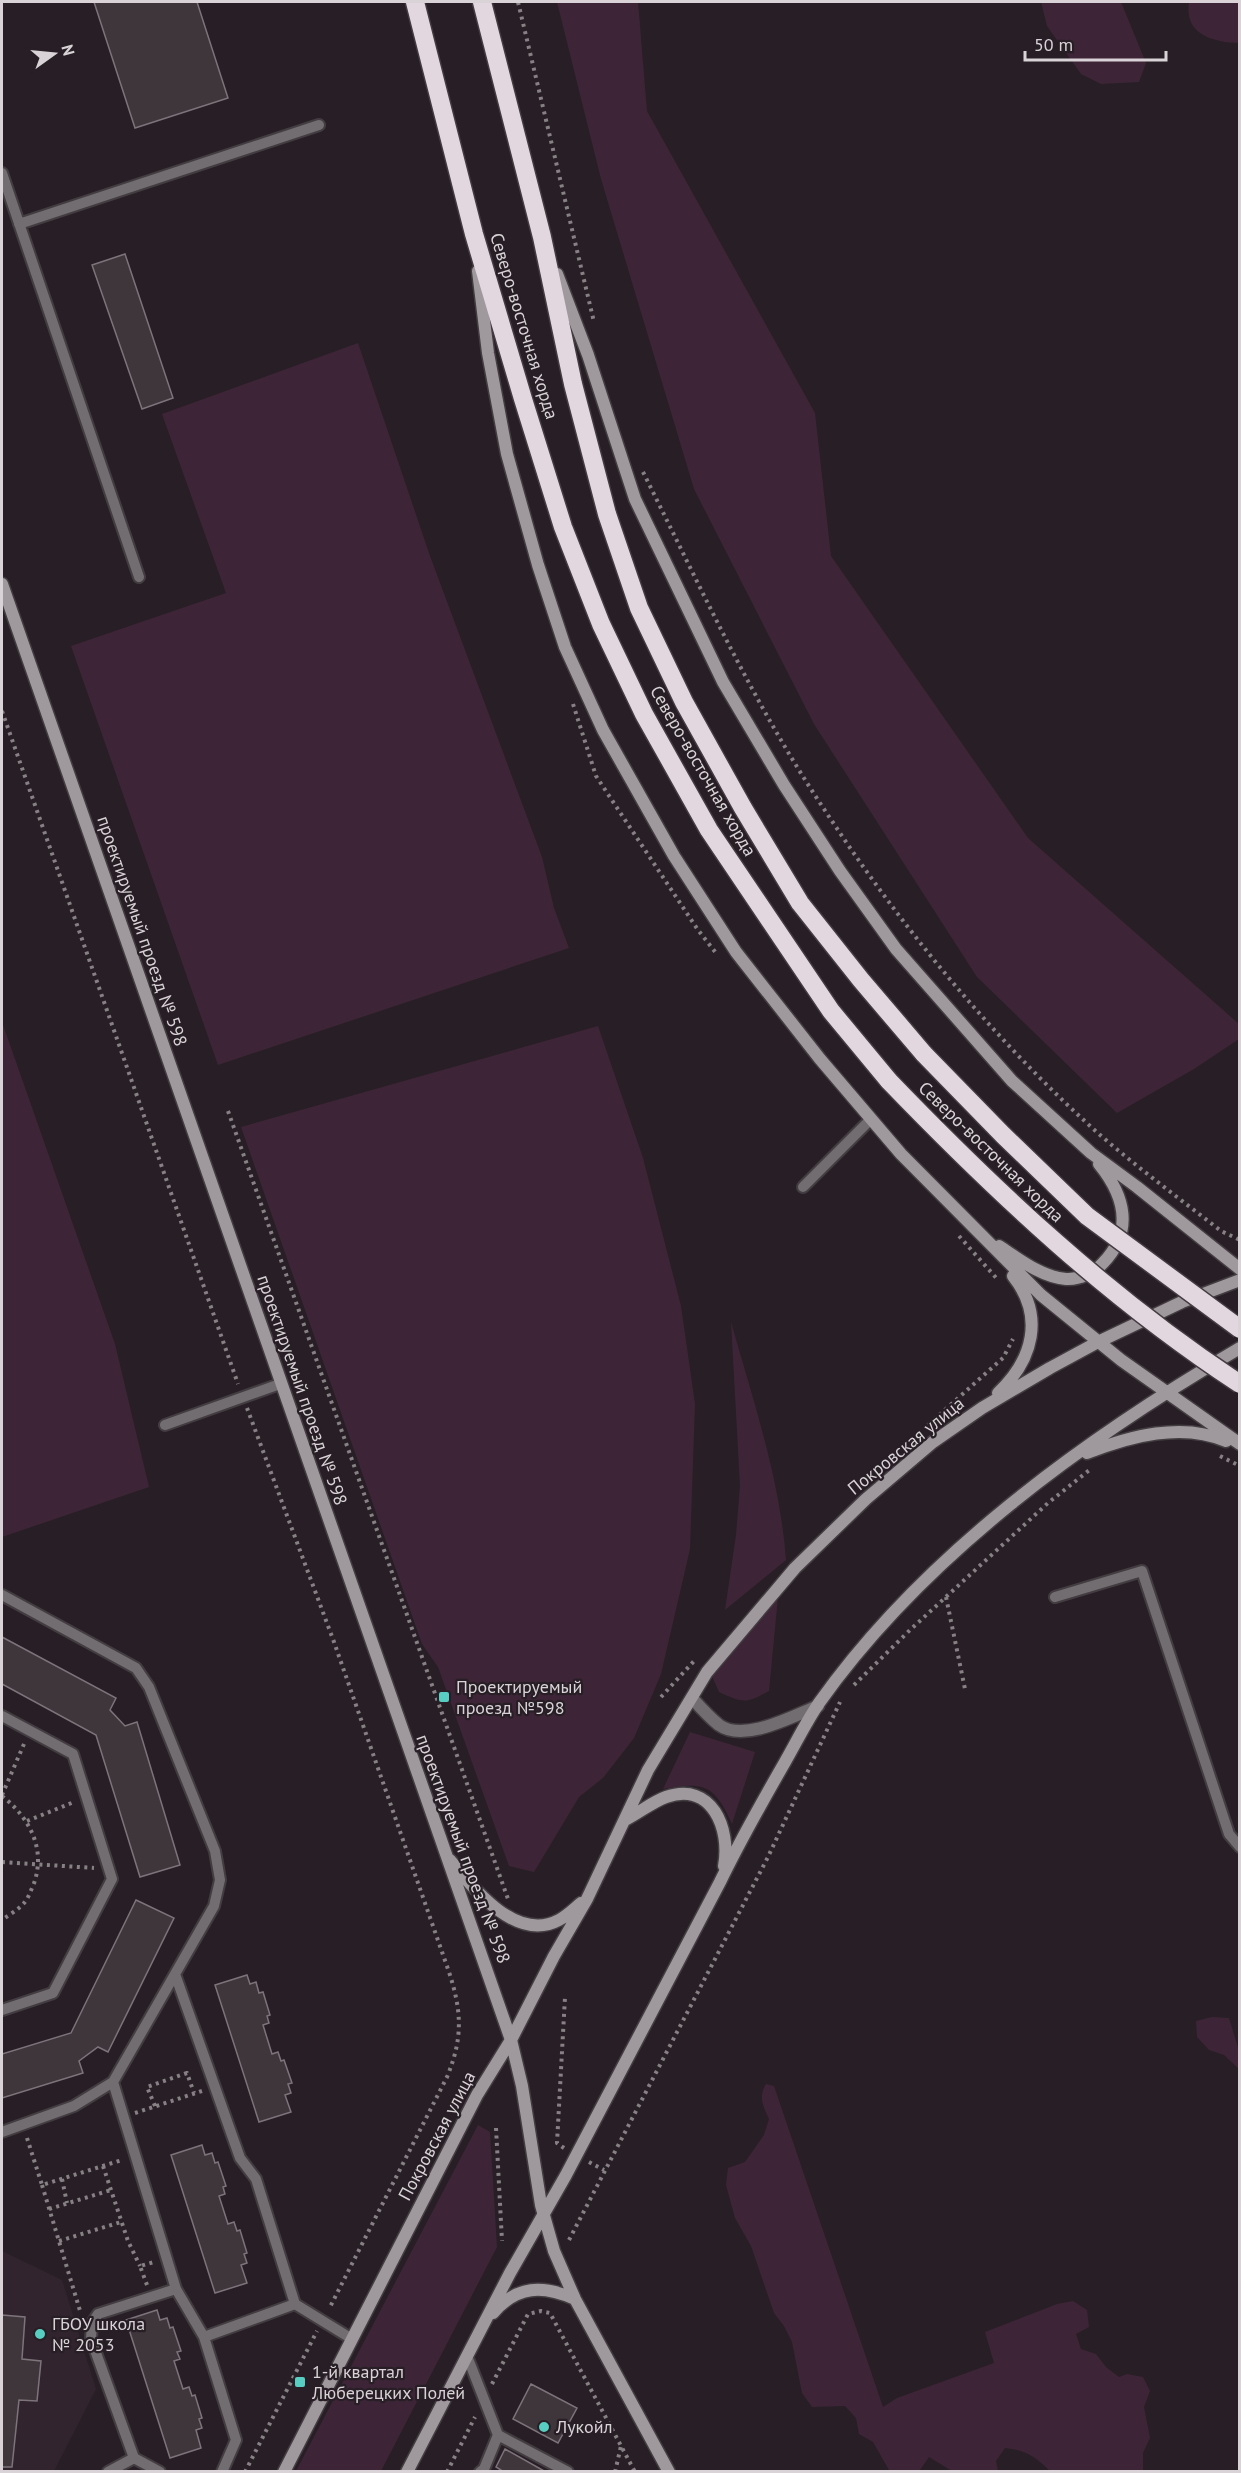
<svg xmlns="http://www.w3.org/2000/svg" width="1241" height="2473" font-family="'PT Sans',sans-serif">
<rect width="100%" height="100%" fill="#271f25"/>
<path fill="#32242e" d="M2,2251L62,2280L96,2389L54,2471H2Z"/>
<path fill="#3d2537" d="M557,2H638L647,111L815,413L831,556L1028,838L1239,1024V1039L1194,1069L1117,1113L977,977L814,724L694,489L601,179Z
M1041,2H1121L1146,63L1139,82L1101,84L1081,74L1047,26Z
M1189,2H1239V43C1212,42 1184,34 1189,2Z
M358,343L430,556L542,857L554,908L569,948L218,1065L71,646L226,593L162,414Z
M2,1022L115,1344L149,1487L2,1537Z
M598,1026L643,1158L681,1306L695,1404L690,1549L661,1674L634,1738L603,1778L579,1797L534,1872L509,1866L438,1667L422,1644L241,1127Z
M731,1322C753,1400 780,1479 786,1560L725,1610L736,1535L740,1486Z
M778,1597L769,1691C746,1704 743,1703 719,1692L712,1676L719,1653Z
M690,1732L755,1752L732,1824C714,1784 704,1782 663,1789Z
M1212,2017L1229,2018L1239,2051V2069L1224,2055L1209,2050L1197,2037L1196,2021Z
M766,2084L774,2086L883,2407L897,2398L994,2363L985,2332L1057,2304L1073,2301L1087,2310L1089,2327L1076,2334L1081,2349L1096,2354L1106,2367L1119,2377L1127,2374L1143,2377L1150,2391L1144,2407L1150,2438L1143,2453V2471H1050C1036,2457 1026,2450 1005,2448L996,2461L998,2471H952L929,2457L920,2470L893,2471L889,2470L873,2442L859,2434L856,2418L845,2406L812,2407L802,2393L792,2342L784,2326L774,2313L751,2246L735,2218L726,2185L728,2168L745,2162L764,2135L769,2119C763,2106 758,2097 766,2084Z
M478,2125L490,2132L497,2247L381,2471H296Z"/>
<path fill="#3f363c" stroke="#7d747b" stroke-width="1.5" d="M94,2H197L228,98L135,128Z
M125,254L173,398L142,409L92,265Z
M2,1637L116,1698L110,1710L125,1726L137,1722L180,1865L140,1877L96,1735L2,1684Z
M136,1900L174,1918L108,2052L98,2047L79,2061L83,2073L2,2098V2054L71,2033Z
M247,1975L250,1984L256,1982L259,1993L263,1992L270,2015L267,2016L269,2023L263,2025L272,2054L278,2052L281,2061L284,2060L292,2083L288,2084L291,2093L285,2095L291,2112L259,2122L215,1985Z
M202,2145L205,2155L212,2153L215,2163L218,2162L226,2186L223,2187L225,2194L219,2196L228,2224L234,2222L237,2231L240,2230L247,2253L244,2254L247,2263L241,2265L247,2283L215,2293L171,2155Z
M157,2310L160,2320L167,2318L170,2328L173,2327L181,2351L177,2352L180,2359L174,2361L183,2389L189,2387L192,2396L195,2395L202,2418L199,2419L202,2428L196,2430L201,2448L170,2458L126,2320Z
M2,2315L25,2317L22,2359L41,2361L37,2401L19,2400L12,2467H2Z
M531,2384L577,2408L558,2443L513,2419Z
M505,2449L546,2472H504L496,2467Z"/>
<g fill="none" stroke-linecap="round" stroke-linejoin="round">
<defs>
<path id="lane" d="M2,173L139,577
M19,224L319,125
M803,1187L871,1119
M165,1425L280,1384
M2,1595L136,1668L149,1687L215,1851L220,1880L214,1906L175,1974L240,2158L256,2179L295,2304
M1055,1597L1142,1571L1229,1834L1240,1847
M2,1716L73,1754L112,1879L53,1993L2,2010
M113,2082L176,2289L204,2337
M2,2132L74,2106L113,2082L175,1974
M467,2356L498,2435L484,2469L480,2472
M498,2435L568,2472
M108,2472L134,2458
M160,2472L134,2458L91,2339L92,2323L98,2314L176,2289
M222,2472L236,2440L204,2337L295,2304L352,2339"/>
<path id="street" d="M692,1698C700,1707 709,1717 719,1725C744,1743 793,1716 818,1706"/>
<path id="secondary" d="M478,271L488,353L507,454L538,565L565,647L603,730L674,856L736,952L820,1059L901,1154L1041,1295L1121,1360L1240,1444
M557,274L588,355L635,499L723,682L784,785L840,871L896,949L1012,1081L1091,1153L1137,1187L1240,1269
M2,584L511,2040L522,2086L541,2205L554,2251L575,2299L669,2472
M999,1246C1019,1259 1041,1277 1066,1279C1079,1280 1094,1273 1103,1263C1134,1231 1125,1196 1099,1164
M998,1393C1033,1360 1045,1316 1013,1276
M1087,1453C1130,1436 1182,1422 1226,1441
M625,1820C639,1813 652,1802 666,1797C712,1781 731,1829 724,1866
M450,1860C473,1888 516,1943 559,1920C567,1916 574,1909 581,1903
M493,2313C517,2285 543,2285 575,2299
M284,2472L477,2095L511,2040L554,1956L587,1899L648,1770L707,1672L795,1568L866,1499L933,1442L982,1408L1050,1368L1098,1342L1182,1302L1240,1280
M407,2472L510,2273L566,2175L720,1882C740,1841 762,1802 785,1762C796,1743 806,1722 819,1703C924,1555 1085,1439 1240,1348"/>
<path id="highway" d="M415,2L474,234L523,399L563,527L601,624L644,714L709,830L831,1011L889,1081
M482,2L542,237L573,384L607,514L639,608L684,702L743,808L800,903L861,980L924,1054"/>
</defs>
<use href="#lane" stroke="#433c41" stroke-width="14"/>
<use href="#street" stroke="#433c41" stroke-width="15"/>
<use href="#secondary" stroke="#433c41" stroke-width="15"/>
<use href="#highway" stroke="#433c41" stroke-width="21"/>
<path stroke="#878085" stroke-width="4" stroke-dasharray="3 4.5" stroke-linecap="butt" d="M518,2L594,322
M643,472C700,586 753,703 824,809C901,927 994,1040 1099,1134C1138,1168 1180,1199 1221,1231L1240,1240
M573,704L596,776L698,930L716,953
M2,711L238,1384
M228,1111L508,1899
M959,1236L998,1280
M247,1408L334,1642L449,1972C462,2012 463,2038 447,2077L329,2309
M928,1425L1003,1358L1013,1339
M1220,1456L1240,1466
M946,1597L965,1689
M854,1685L910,1630L1048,1503L1092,1468
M661,1697L695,1660
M2,1795L24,1744
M2,1796C30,1818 47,1850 33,1886C30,1892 28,1899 24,1903C18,1910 9,1915 2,1920
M27,1821L74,1802
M2,1862L94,1868
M155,2106L147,2087L187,2073L194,2093
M135,2113L202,2091
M496,2128L502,2241
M27,2138L42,2185L122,2160
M564,2148L557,2143L565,1997
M589,2162L604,2170
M103,2166L128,2241L140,2266
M62,2179L67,2203
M42,2185L81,2314
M49,2209L111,2190
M569,2240L768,1857L840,1702
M59,2241L121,2222
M147,2285L140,2266L154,2262
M492,2384L528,2314L541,2311L550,2313L635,2472
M245,2472L317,2331
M447,2472L475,2417
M615,2472L621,2446"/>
<use href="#lane" stroke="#716d70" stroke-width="10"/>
<use href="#street" stroke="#716d70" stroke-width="12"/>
<use href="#secondary" stroke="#9f989d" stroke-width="12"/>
<use href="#highway" stroke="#e2d7df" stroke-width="18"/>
<defs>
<path id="highway-bridge" d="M924,1054L1003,1135L1087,1216L1240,1329
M889,1081C997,1193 1110,1299 1240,1384"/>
</defs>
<use href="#highway-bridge" stroke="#433c41" stroke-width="21" stroke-linecap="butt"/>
<use href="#highway-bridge" stroke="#e2d7df" stroke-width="18"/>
</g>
<g fill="#57cec1" stroke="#271f25" stroke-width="2">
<rect x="438" y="1691" width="12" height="12" rx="3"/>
<circle cx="40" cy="2334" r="6"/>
<rect x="294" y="2376" width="12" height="12" rx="3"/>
<circle cx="544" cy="2427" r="6"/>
</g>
<g text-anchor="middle" stroke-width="4.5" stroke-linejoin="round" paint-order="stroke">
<g font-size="18" fill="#d9d3d7" stroke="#271f25">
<text transform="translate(524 326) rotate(73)" y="6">Северо-восточная хорда</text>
<text transform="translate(703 771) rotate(60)" y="6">Северо-восточная хорда</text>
<text transform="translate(142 931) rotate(71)" y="6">проектируемый проезд № 598</text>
<text transform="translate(991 1152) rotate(44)" y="6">Северо-восточная хорда</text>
<text transform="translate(302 1390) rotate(71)" y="6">проектируемый проезд № 598</text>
<text transform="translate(906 1446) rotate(-39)" y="6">Покровская улица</text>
<text transform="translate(463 1849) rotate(70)" y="6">проектируемый проезд № 598</text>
<text transform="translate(437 2136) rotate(-62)" y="6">Покровская улица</text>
</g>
<g font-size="18" fill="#d9d3d7" stroke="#271f25" text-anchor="start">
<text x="456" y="1693">Проектируемый<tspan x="456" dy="21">проезд №598</tspan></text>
<text x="52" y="2330">ГБОУ школа<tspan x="52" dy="21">№ 2053</tspan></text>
<text x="312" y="2378">1-й квартал<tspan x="312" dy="21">Люберецких Полей</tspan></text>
<text x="556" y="2433">Лукойл</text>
</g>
</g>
<rect width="1241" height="2473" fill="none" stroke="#d9d3d7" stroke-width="6"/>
<g transform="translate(54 54) rotate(75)" stroke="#271f25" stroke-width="4.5" paint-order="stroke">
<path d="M0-4.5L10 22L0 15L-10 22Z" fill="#d9d3d7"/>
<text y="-9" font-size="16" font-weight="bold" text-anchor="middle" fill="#d9d3d7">N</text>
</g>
<path d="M1025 51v9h141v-9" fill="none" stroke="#d9d3d7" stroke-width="3"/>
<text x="1034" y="51" font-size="18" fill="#d9d3d7" stroke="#271f25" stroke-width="4.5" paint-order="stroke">50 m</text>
</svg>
